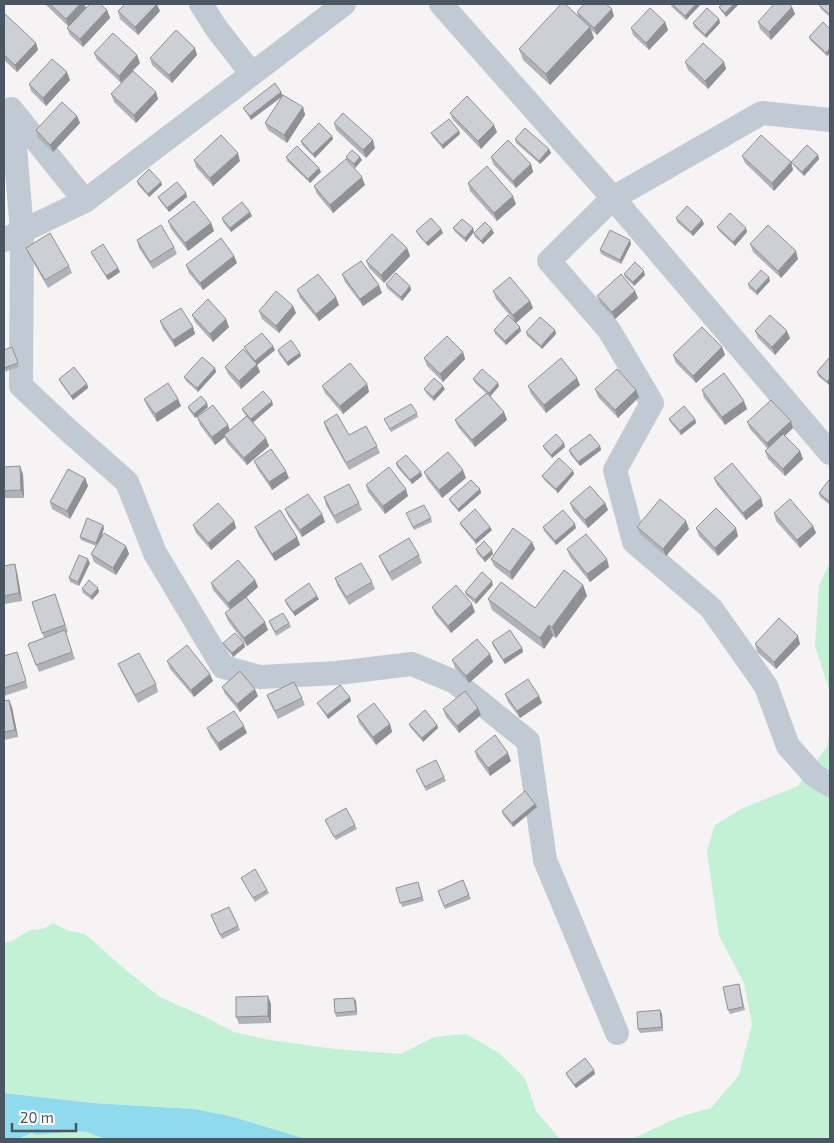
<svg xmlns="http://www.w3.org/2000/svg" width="834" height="1143" font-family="'Exo 2',sans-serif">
<rect width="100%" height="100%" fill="#f5f3f3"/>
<path fill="#c3f1d5" d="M830,562V692L815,646L819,585Z
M830,733V1139H632L679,1117L711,1108L739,1075L752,1024L744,983L719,936L707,851L715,825L743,808L798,786L827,747Z
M53,923L69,931L85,934L127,971L160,997L205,1017L234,1032L270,1040L335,1049L401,1054L434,1037L466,1034L499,1053L525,1078L536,1111L560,1139H306L230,1116L194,1109L93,1103L4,1093V943C15,942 22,933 32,929C39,932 47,927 53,923Z
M75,1131L87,1132L104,1139H18L31,1133L37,1135Z"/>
<path fill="#90daee" d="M4,1093L93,1103L194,1109L230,1116L306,1139H104L87,1132L75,1131L37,1135L31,1133L18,1139H4Z"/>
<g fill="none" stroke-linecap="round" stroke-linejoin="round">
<path stroke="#c1cad2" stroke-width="24" d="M201,4L216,28L252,74
M441,4L613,198L830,453
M11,109L85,201
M12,111L22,231L21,386L68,430L127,482L155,553L223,667L260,677L337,673L412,664L455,682L528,741L545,860L617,1033
M830,120L762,113L613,198L549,261L609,330L652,403L615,470L634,542L711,608L766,686L788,746L814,775L830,785
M4,240L85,201L344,4"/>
</g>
<path fill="#b0b2b7" d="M45,4H84L86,8L107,10L110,18L83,47L70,35L67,28L69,27Z
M671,4H701L686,20L671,6Z
M723,4H739L726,17L721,11L719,7Z
M830,4V17L821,9L819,5Z
M792,7L795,14L771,40L760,29L758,22Z
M118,11H160L138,35L120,19Z
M577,12L614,16L597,35L591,30L594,38L550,85L523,60L519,49L578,16Z
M4,15L36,43L38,50L17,72L4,60Z
M719,19L720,23L706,38L694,27L693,23Z
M665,22L668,30L649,50L633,35L631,28Z
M823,22L827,56L810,40L809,37Z
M94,53L140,63L121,83L97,60Z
M197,55L172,83L152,65L150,58Z
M685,62H724L726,69L708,89L688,70Z
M70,80L46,106L31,91L29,84Z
M275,83L251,120L243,108Z
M156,92L158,99L136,123L114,102L111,94Z
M303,107L305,115L287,143L268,130L265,123Z
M450,113L497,132L481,149L453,120Z
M77,116L80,123L53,152L38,138L36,130Z
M334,123L375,148L366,158L336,130Z
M459,131L460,134L443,149L433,137L431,133Z
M332,136L333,139L315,158L302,145L301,141Z
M515,139L549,149L551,153L540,164L516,143Z
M818,155L819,159L804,176L793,165L791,162Z
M742,156L791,162L793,170L774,191L745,163Z
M286,157L319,168L321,172L310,183L287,161Z
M346,157H360L362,160L355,168L347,160Z
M491,157L531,164L533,172L516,188L493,164Z
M194,160L240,161L213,186L196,167Z
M137,181L161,182L162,185L149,197L138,185Z
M468,183L516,204L497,221L470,191Z
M365,185L333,213L317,194L314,186Z
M186,193L187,197L169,212L160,201L158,197Z
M252,216L231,232L223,222L222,218Z
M676,218L702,220L704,224L693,236L677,222Z
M168,221L211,223L214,231L188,251L171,229Z
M717,227L747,232L735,246L719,231Z
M453,228H473L474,232L466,242L455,232Z
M441,229L443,233L428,246L418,235L416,231Z
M474,233H494L483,244L475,237Z
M137,240L174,247L177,254L153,269L139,248Z
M631,244L621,264L601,254L600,250Z
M750,244L798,259L781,278L753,252Z
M26,248L69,266L72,273L48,288L29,255Z
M407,248L410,256L384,283L369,268L366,261Z
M91,252L118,268L120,272L108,280L93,256Z
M234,256L237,263L203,290L189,273L186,265Z
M342,274L382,293L363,306L345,282Z
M624,274L645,275L634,286L625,277Z
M770,281L757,295L749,288L748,284Z
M386,284L410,286L411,290L402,301L387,288Z
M297,290L339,305L319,321L300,298Z
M493,291L530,301L533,308L516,323L496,299Z
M635,291L638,298L615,319L600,303L597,296Z
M293,306L296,313L279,333L262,319L259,311Z
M192,315L229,327L213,342L195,322Z
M160,321L193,327L195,334L175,347L163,329Z
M494,330L521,331L506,345L495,334Z
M555,330L556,334L542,349L527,336L526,332Z
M755,331L790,338L775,355L758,338Z
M12,347L19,367L4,372V350Z
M244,347L275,350L257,365L260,372L241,389L228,374L225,367L253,360L246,351Z
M722,347L725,355L696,383L676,363L673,355Z
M278,350L301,356L288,366L279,354Z
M463,352L465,359L443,382L427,366L424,358Z
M830,357L829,385L818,376L817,372Z
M215,368L216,372L198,392L186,381L184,377Z
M59,379L87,384L88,388L73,400L60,382Z
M473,379L499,386L490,396L504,412L507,420L475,447L458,427L455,420L486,393L475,383Z
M367,384L369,392L343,414L325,393L322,386Z
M580,385L546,413L531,394L528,386Z
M424,389H445L434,401L426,393Z
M595,389L636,390L639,397L618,418L598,397Z
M702,390L747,409L725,425L704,398Z
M144,399H178L181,406L157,422L147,406Z
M273,405L253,423L269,446L247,465L227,443L225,437L215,445L200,425L197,417L230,430L246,416L243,412L242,409Z
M188,407H208L195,418L189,410Z
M417,413L418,417L391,432L384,419Z
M669,419H695L696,423L681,435L670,422Z
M324,422L349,435L377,446L380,453L349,470L326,429Z
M747,422L793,428L785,436L800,451L803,459L785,476L768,459L765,451L768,449L750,429Z
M543,446L565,447L552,458L544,449Z
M600,446L601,450L580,466L570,454L569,450Z
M254,461L289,478L272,490L257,468Z
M396,463L421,472L422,476L412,484L397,467Z
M4,467L23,474L24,498H4Z
M424,472L466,478L442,498L427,479Z
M574,474L558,493L544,480L542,476Z
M85,478L88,486L70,519L52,509L50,502Z
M714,478L761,498L763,506L746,520L717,485Z
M830,481V505L820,497L819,493Z
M366,485L408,496L385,514L368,492Z
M480,489L481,493L459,512L451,503L449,499Z
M324,497L359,503L362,510L337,524L326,505Z
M570,503H605L608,510L588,528L573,511Z
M285,509L322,514L325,522L302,537L288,516Z
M774,513L813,526L816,533L800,548L776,521Z
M408,517L431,518L432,522L414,530Z
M234,521L236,528L211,550L196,533L193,525Z
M686,521L689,529L666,556L640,534L637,527Z
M460,523L492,530L476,544L461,526Z
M255,527L297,537L300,545L275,561L258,535Z
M543,527L576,528L556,545L544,531Z
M104,528L101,538L126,546L129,554L116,575L94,562L91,554L96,546L81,540L80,537Z
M696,528L738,536L718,556L699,536Z
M532,542L535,549L512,580L494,566L491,559Z
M476,549L493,554L485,562L477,553Z
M567,549L609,567L590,582L570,557Z
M419,555L422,563L392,581L382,563L379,556Z
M90,563L79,586L70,582L69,578Z
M4,566L17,572L22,601L4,604Z
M335,578L372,582L375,589L349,605L337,585Z
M255,580L258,587L246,597L268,630L247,646L228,621L225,613L230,610L213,590L211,583Z
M493,585L476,604L466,595L465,592Z
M583,585L587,596L556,638L553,636L544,649L492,610L488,599L535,608Z
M82,589L99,592L92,600L83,593Z
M55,594L68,632L66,633L75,659L39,672L28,644L44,638L32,602Z
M319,599L295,616L286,604L285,600Z
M432,607L475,612L451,633L435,614Z
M269,621L289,623L291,627L276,636Z
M492,642L522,648L523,652L505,664L493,646Z
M223,643H244L245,647L233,657L224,646Z
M755,644H800L776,669L757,652Z
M17,652L28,688L4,696V656Z
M490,654L493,662L469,683L455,668L452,660Z
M167,661L213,681L194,697L170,669Z
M118,664L156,684L158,692L138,703L121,671Z
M222,687L258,696L240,712L225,694Z
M505,694L539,696L542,703L520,718L508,702Z
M267,695L302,698L305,705L278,719L270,703Z
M350,697L351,701L328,719L319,706L317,703Z
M9,700L12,707L18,737L4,740V701Z
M443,709L481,715L459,733L446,717Z
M357,716L390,724L392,732L376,745L359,723Z
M409,724L437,725L438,728L423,742L410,727Z
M207,728L247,733L220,751L210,736Z
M475,751L511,761L490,776L477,758Z
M416,770L444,777L446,781L426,791Z
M535,804L537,807L513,827L503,815L502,811Z
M325,820L355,825L357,829L336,840Z
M241,878L267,890L269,893L255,902Z
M463,880L471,899L445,909L438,891Z
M418,882L424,901L402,907L396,888Z
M211,915L238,926L240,930L222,939Z
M740,987L745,1010L730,1014L728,1010Z
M356,1001L357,1015L336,1017L335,1013Z
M271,1004V1023L239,1024L236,1017Z
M660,1010L662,1014L663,1031L640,1033L638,1029Z
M594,1070L595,1074L576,1088L567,1076L566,1073Z"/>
<path fill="#909195" d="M80,4H84L86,8L69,27L66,19Z
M157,4L160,11L138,35L135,27Z
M696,4H701L686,20L685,16Z
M734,4H739L726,17L725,13Z
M792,7L795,14L771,40L769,32Z
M612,9L614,16L597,35L594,28Z
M107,10L110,18L83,47L80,39Z
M719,19L720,23L706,38L705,35Z
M665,22L668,30L649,50L646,43Z
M590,27L594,38L550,85L546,74Z
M36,43L38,50L17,72L15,65Z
M195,48L197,55L172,83L169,75Z
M830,48V53L827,56L826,53Z
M137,55L140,63L121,83L119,76Z
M724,62L726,69L708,89L705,81Z
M67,72L70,80L46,106L43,98Z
M156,92L158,99L136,123L134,115Z
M281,92L283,96L251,120L250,116Z
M303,107L305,115L287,143L284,135Z
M77,116L80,123L53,152L50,145Z
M494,125L497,132L481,149L478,141Z
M459,131L460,134L443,149L442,145Z
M332,136L333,139L315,158L313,154Z
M373,140L375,148L366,158L363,150Z
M549,149L551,153L540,164L539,161Z
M238,153L240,161L213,186L210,178Z
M818,155L819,159L804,176L802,172Z
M360,157L362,160L355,168L354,164Z
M791,162L793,170L774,191L772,183Z
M531,164L533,172L516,188L513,181Z
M319,168L321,172L310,183L308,179Z
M362,177L365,185L333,213L330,205Z
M161,182L162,185L149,197L148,194Z
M186,193L187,197L169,212L167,208Z
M513,196L516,204L497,221L494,213Z
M250,212L252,216L231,232L230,228Z
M702,220L704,224L693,236L691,232Z
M211,223L214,231L188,251L185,243Z
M473,228L474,232L466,242L465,238Z
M746,228L747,232L735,246L733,242Z
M441,229L443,233L428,246L426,243Z
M492,229L494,233L483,244L481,241Z
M630,240L631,244L621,264L620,260Z
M407,248L410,256L384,283L381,275Z
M796,251L798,259L781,278L778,271Z
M234,256L237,263L203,290L200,283Z
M118,268L120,272L108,280L106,276Z
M644,271L645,275L634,286L633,282Z
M769,277L770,281L757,295L756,291Z
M379,285L382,293L363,306L360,299Z
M410,286L411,290L402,301L401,297Z
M635,291L638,298L615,319L612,312Z
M336,297L339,305L319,321L316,314Z
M530,301L533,308L516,323L513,315Z
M293,306L296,313L279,333L276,326Z
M226,319L229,327L213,342L210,334Z
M193,327L195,334L175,347L173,340Z
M520,327L521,331L506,345L505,341Z
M555,330L556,334L542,349L541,346Z
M787,331L790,338L775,355L772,347Z
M273,346L275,350L257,365L260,372L241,389L239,381L257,364L255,361Z
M722,347L725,355L696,383L693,376Z
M463,352L465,359L443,382L440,374Z
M300,353L301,356L288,366L287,362Z
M215,368L216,372L198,392L197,388Z
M577,378L580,385L546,413L544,405Z
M830,378V383L829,385L827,382Z
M498,383L499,386L490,397L489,393Z
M87,384L88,388L73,400L71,396Z
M367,384L369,392L343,414L340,406Z
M443,386L445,389L434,401L433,397Z
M636,390L639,397L618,418L615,410Z
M178,399L181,406L157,422L155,414Z
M272,401L273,405L252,423L251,419Z
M744,401L747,409L725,425L722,417Z
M207,403L208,407L195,418L194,414Z
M504,412L507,420L475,447L472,440Z
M695,419L696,423L681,435L680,431Z
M791,421L793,428L769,450L767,443Z
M228,425L231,433L224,435L225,437L215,445L212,437Z
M266,438L269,446L247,465L244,458Z
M564,443L565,447L552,458L551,455Z
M600,446L601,450L580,466L578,462Z
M800,451L803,459L785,476L783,469Z
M20,466L23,474L24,498L21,490Z
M463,470L466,478L442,498L439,490Z
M286,471L289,478L272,490L269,482Z
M573,471L574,474L558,493L556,489Z
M421,472L422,476L412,484L410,480Z
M85,478L88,486L70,519L67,511Z
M406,489L408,496L385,514L383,506Z
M480,489L481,493L459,512L458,509Z
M761,498L763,506L746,520L743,513Z
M605,503L608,510L588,528L585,520Z
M322,514L325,522L302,537L300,530Z
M234,521L236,528L211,550L208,543Z
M686,521L689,529L666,556L663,549Z
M575,524L576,528L556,545L555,541Z
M103,525L104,528L98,547L96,543Z
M813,526L816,533L800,548L797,540Z
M490,527L492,530L476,544L475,540Z
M736,528L738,536L718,556L715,548Z
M297,537L300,545L275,561L272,554Z
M532,542L535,549L512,580L510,572Z
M126,546L129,554L116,575L113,568Z
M492,550L493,554L485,562L483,558Z
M88,559L90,563L79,586L78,582Z
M607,559L609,567L590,582L587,574Z
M15,564L17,572L22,601L19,593Z
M255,580L258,587L231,611L228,603Z
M492,581L493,585L476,604L475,600Z
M583,585L587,596L556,638L552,627Z
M98,588L99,592L92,600L91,596Z
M317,596L319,599L295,616L293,612Z
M472,604L475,612L451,633L448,626Z
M265,622L268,630L247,646L244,638Z
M549,625L553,636L544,649L540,638Z
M798,636L800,644L776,669L774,662Z
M244,643L245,647L233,657L232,653Z
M522,648L523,652L505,664L503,660Z
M490,654L493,662L469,683L466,676Z
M210,674L213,681L194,697L191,690Z
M255,689L258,696L240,712L237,704Z
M539,696L542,703L520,718L517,711Z
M350,697L351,701L328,719L327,715Z
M9,700L12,707L18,737L15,730Z
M478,708L481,715L459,733L457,726Z
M390,724L392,732L376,745L373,737Z
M437,725L438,728L423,742L422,738Z
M244,726L247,733L220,751L218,743Z
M508,753L511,761L490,776L488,768Z
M535,804L537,807L513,827L512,823Z
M268,996L271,1004V1023L268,1016Z
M354,998L356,1001L357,1015L356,1011Z
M660,1010L662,1014L663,1031L662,1027Z
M594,1070L595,1074L576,1088L574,1085Z"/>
<path fill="#cdcfd5" stroke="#909195" d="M50,4H80L66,19Z
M90,4H100L107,10L80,39L67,28Z
M125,4H157L135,27L118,11Z
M561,4H565L590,27L546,74L519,49Z
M584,4H606L612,9L594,28L577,12Z
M672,4H696L685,16Z
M723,4H734L725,13L719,7Z
M774,4H789L792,7L769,32L758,22Z
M820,4H830V12L829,14L819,5Z
M650,8L665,22L646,43L631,28Z
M707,8L719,19L705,35L693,23Z
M5,14L36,43L15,65L4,55V15Z
M823,22L830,29V48L826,53L809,37Z
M176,30L195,48L169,75L150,58Z
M113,33L137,55L119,76L94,53Z
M703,43L724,62L705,81L685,62Z
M52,59L67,72L43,98L29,84Z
M133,71L156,92L134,115L111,94Z
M275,83L281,92L250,116L243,108Z
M283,95L303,107L284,135L265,123Z
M467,96L494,125L478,141L450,113Z
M62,102L77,116L50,145L36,130Z
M343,113L373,140L363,150L334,123Z
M449,119L459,131L442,145L431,133Z
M319,123L332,136L313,154L301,141Z
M525,128L549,149L539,161L515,139Z
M221,135L238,153L210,178L194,160Z
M761,135L791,162L772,183L742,156Z
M508,140L531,164L513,181L491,157Z
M807,145L818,155L802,172L791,162Z
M297,146L319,168L308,179L286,157Z
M352,150L360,157L354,164L346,157Z
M346,159L362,177L330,205L314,186Z
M487,166L513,196L494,213L468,183Z
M149,169L161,182L148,194L137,181Z
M177,182L186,193L167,208L158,197Z
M194,201L211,223L185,243L168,221Z
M242,202L250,212L230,228L222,218Z
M687,206L702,220L691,232L676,218Z
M730,213L746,228L733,242L717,227Z
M431,218L441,229L426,243L416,231Z
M462,219L473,228L465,238L453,228Z
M485,222L492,229L481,241L474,233Z
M161,225L174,247L150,262L137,240Z
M768,225L796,251L778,271L750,244Z
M610,230L630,240L620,260L600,250Z
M50,233L69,266L45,280L26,248Z
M392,234L407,248L381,275L366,261Z
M221,238L234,256L200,283L186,265Z
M103,244L118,268L106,276L91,252Z
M361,261L379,285L360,299L342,274Z
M635,262L644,271L633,282L624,274Z
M761,270L769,277L756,291L748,284Z
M396,273L410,286L401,297L386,284Z
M318,274L336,297L316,314L297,290Z
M621,274L635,291L612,312L597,296Z
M510,277L530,301L513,315L493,291Z
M276,291L293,306L276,326L259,311Z
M208,299L226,319L210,334L192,315Z
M181,308L193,327L173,340L160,321Z
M508,315L520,327L505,341L494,330Z
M770,315L787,331L772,347L755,331Z
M540,317L555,330L541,346L526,332Z
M702,327L722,347L693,376L673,355Z
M262,333L273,346L255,361L244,347Z
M447,336L463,352L440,374L424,358Z
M291,340L300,353L287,362L278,350Z
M12,347L18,363L4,368V350Z
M243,349L257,364L239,381L225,367Z
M202,357L215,368L197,388L184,377Z
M830,357V378L827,382L817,372Z
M561,358L577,378L544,405L528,386Z
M350,363L367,384L340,406L322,386Z
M74,367L87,384L71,396L59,379Z
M482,369L498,383L489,393L473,379Z
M617,369L636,390L615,410L595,389Z
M724,373L744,401L722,417L702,390Z
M434,378L443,386L433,397L424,389Z
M168,383L178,399L155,414L144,399Z
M263,391L272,401L251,419L242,409Z
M487,393L504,412L472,440L455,420Z
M201,396L207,403L194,414L188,407Z
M771,400L791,421L767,443L747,422Z
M411,404L417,413L390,429L384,419Z
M213,405L228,425L212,437L197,417Z
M684,406L695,419L680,431L669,419Z
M337,414L349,435L366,426L377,446L346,463L324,422Z
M247,416L266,438L244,458L224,435Z
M556,434L564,443L551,455L543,446Z
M590,434L600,446L578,462L569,450Z
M783,434L800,451L783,469L765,451Z
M271,449L286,471L269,482L254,461Z
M448,452L463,470L439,490L424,472Z
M406,455L421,472L410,480L396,463Z
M559,458L573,471L556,489L542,476Z
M732,463L761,498L743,513L714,478Z
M20,466L21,490L4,491V467Z
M389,467L406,489L383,506L366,485Z
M68,469L85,478L67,511L50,502Z
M471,480L480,489L458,509L449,499Z
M829,480L830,481V502L819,493Z
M349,484L359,503L334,516L324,497Z
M590,486L605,503L585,520L570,503Z
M308,494L322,514L300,530L285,509Z
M660,499L686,521L663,549L637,527Z
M790,499L813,526L797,540L774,513Z
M218,503L234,521L208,543L193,525Z
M424,505L431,518L413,527L406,513Z
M716,508L736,528L715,548L696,528Z
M475,509L490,527L475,540L460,523Z
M280,510L297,537L272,554L255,527Z
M563,510L575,524L555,541L543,527Z
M87,518L103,525L96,543L80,537Z
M513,528L532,542L510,572L491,559Z
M104,533L126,546L113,568L91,554Z
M586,534L607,559L587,574L567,549Z
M409,538L419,555L389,573L379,556Z
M484,541L492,550L483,558L476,549Z
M79,555L88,559L78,582L69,578Z
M238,560L255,580L228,603L211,583Z
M361,563L372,582L346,597L335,578Z
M15,564L19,593L4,596V566Z
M564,570L583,585L552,627L549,625L540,638L488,599L501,582L535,608Z
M482,572L492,581L475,600L465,592Z
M89,580L98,588L91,596L82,589Z
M309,583L317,596L293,612L285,600Z
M456,585L472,604L448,626L432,607Z
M55,594L65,625L42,633L32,602Z
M246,597L265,622L244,638L225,613Z
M283,613L289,623L275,632L269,621Z
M779,618L798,636L774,662L755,644Z
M65,630L72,652L36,665L28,644Z
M510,630L522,648L503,660L492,642Z
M235,633L244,643L232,653L223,643Z
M477,639L490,654L466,676L452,660Z
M187,645L210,674L191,690L167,661Z
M17,652L26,681L4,688V656Z
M139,653L156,684L135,695L118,664Z
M240,671L255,689L237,704L222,687Z
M528,679L539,696L517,711L505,694Z
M294,682L302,698L275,711L267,695Z
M340,685L350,697L327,715L317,703Z
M465,691L478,708L457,726L443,709Z
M9,700L15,730L4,732V701Z
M374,703L390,724L373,737L357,716Z
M425,710L437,725L422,738L409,724Z
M234,711L244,726L218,743L207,728Z
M495,735L508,753L488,768L475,751Z
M436,760L444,777L425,787L416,770Z
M525,791L535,804L512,823L502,811Z
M346,808L355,825L334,837L325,820Z
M255,869L267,890L253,898L241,878Z
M463,880L469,895L444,906L438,891Z
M418,882L422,897L400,903L396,888Z
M229,907L238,926L220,935L211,915Z
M739,984L743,1007L728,1010L723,987Z
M268,996V1016L236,1017V997Z
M354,998L356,1011L335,1013L334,999Z
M660,1010L662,1027L638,1029L637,1012Z
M585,1058L594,1070L574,1085L566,1073Z"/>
<rect width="834" height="1143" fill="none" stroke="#4a5661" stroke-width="10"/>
<path d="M12 1123v8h64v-8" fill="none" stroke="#4a5661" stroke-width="2.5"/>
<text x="20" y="1123" font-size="15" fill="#4a5661" stroke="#ffffff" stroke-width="4" paint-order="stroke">20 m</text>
</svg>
